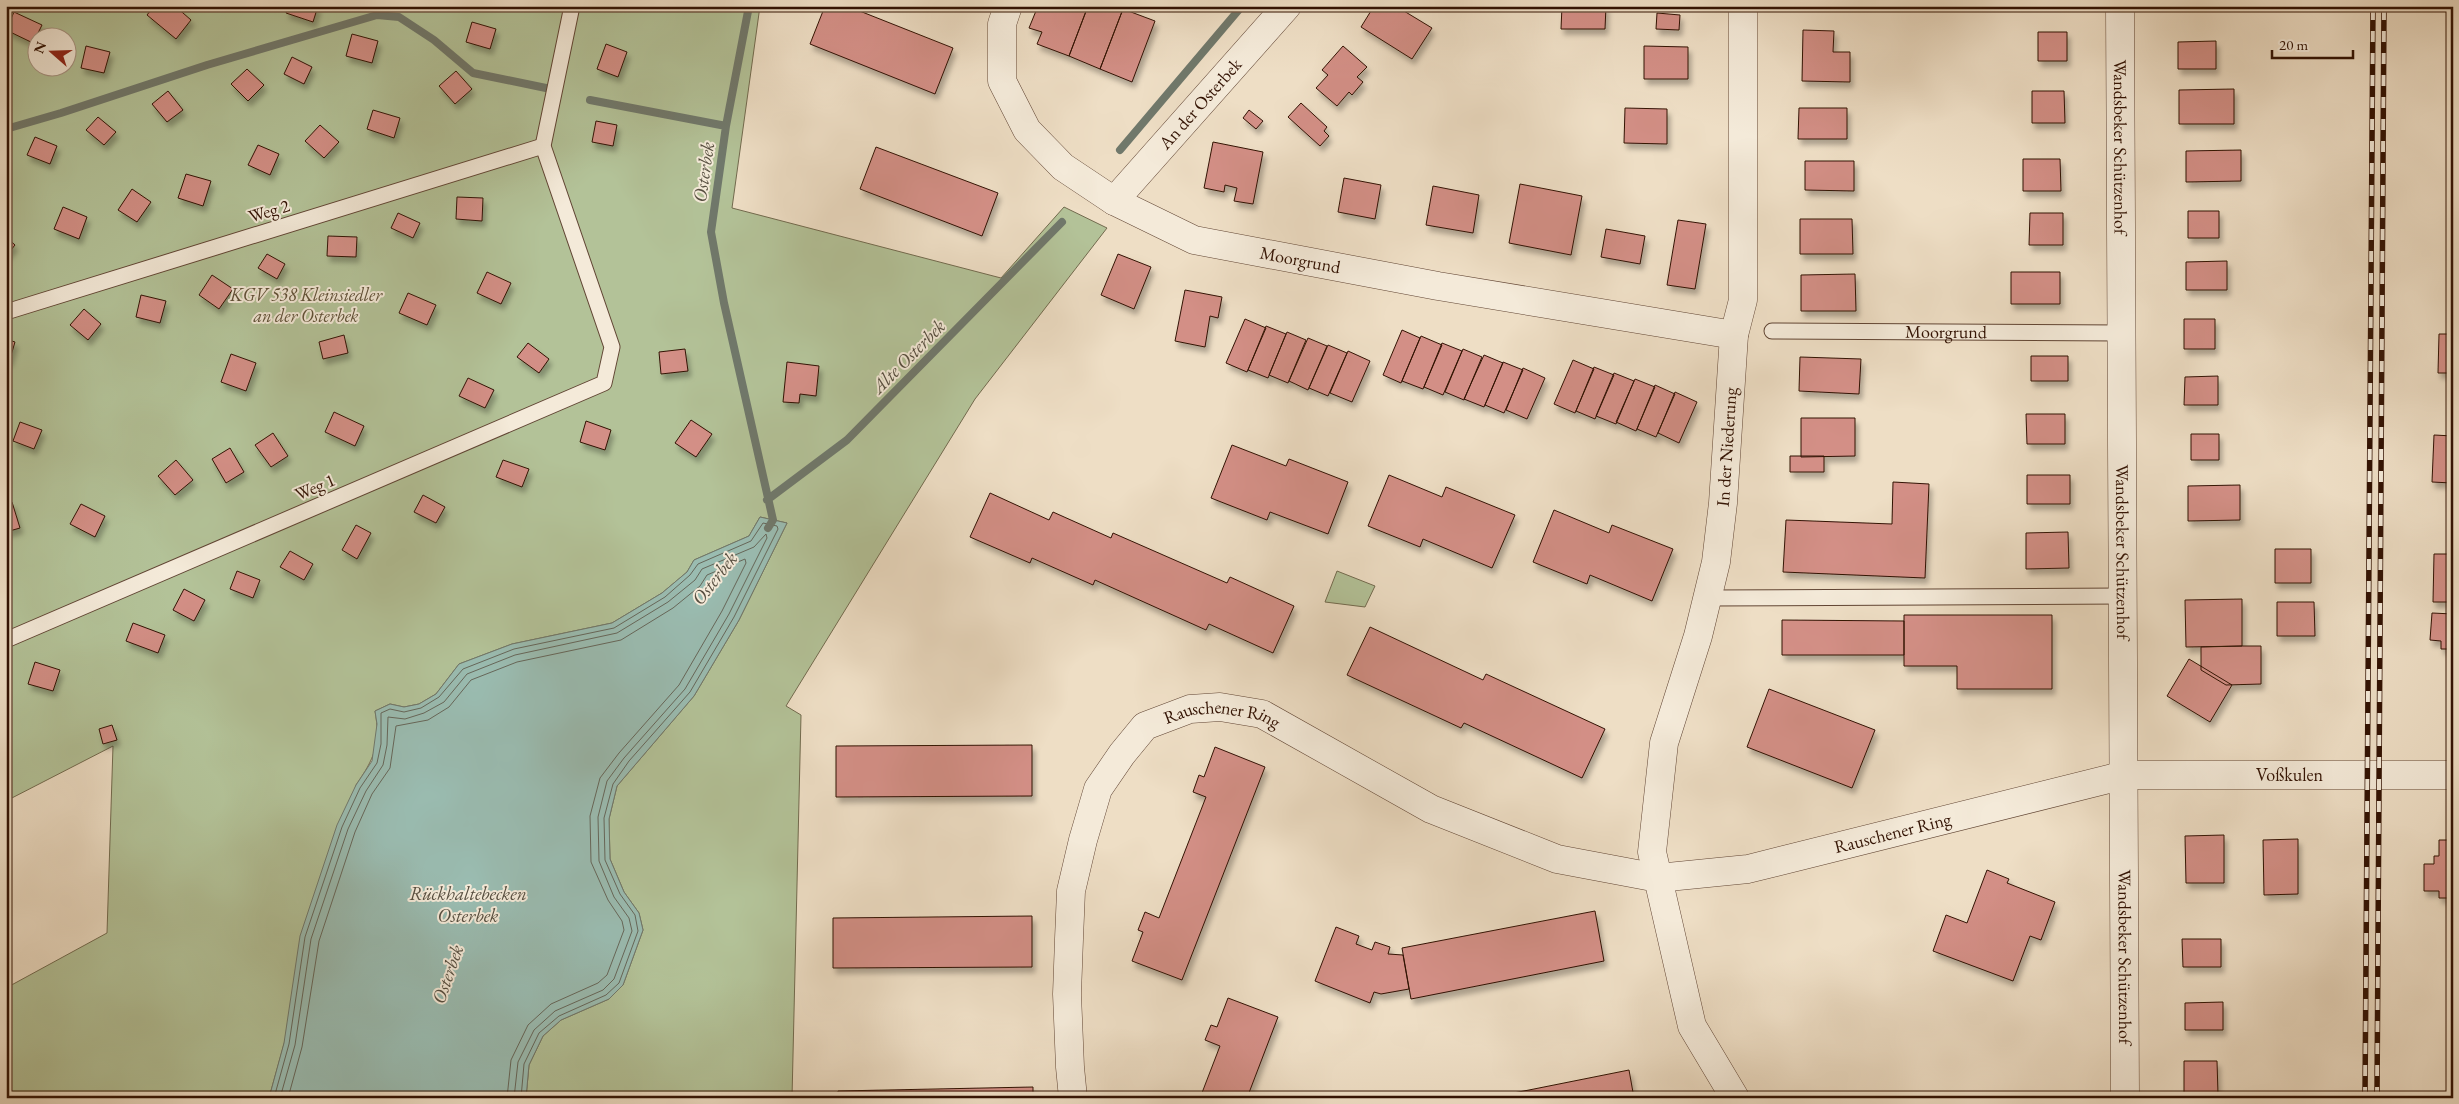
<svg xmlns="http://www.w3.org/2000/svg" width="2459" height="1104" font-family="'EB Garamond',serif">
<defs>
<filter id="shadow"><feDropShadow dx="3" dy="5.5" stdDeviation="2.5" flood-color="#0004"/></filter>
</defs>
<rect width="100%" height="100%" fill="#eedec5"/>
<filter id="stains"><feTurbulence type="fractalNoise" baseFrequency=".004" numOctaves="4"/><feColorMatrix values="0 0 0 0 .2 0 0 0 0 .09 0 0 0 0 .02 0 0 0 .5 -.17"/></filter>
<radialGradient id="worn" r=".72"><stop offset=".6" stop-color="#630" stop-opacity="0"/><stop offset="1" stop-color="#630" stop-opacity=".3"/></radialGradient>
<path fill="#b3c298" stroke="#726a4e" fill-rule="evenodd" d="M6,6H760L732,208L1001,278L1064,207L1107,228L975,399L786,706L801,715L792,1098H526L529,1065L543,1036L561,1020L609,999L623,985L643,930L639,913L624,892L610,859L609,819L617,786L694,696L739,620L787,523L760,517L749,536L694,560L687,572L662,593L612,623L512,644L459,664L436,694L419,704L404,707L390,704L375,711C381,744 374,759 356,785L269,1098H6V988L107,933L113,746L6,801ZM38,38H68V68H38Z
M1337,571L1375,586L1365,607L1325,602Z"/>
<path fill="#9abcb1" stroke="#70786b" d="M760,517L787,523L739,620L694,696L617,786L609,819L610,859L624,892L639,913L643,930L623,985L609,999L561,1020L543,1036L529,1065L526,1098H269L284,1043L300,936L337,825L356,785L372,761L377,724L375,711L390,704L404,707L419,704L436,694L459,664L512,644L612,623L662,593L687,572L694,560L749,536Z"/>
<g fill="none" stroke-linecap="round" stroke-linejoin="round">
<path stroke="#66675a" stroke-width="1" d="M274,1098L289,1044L305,937L342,827L360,788L377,763L381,744V713L390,709L404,712L421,708L439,697L463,669L514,649L614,628L665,597L690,575L698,564L751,541L763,523L777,526L778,529L734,617L690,692L629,761L613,784L604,818L605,860L620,894L635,915L638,931L619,983L606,995L559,1016L539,1033L524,1064L521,1098
M280,1098L295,1045L311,939L348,829L366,791L383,765L387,745L388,717L405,719L424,713L444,702L467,674L515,655L617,633L668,602L695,580L702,569L754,547L766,534L767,538L729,614L685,689L624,758L607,781L598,817L599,861L614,897L629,918L632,931L614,979L603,990L555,1011L534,1030L518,1062L514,1098
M288,1098L302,1047L319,941L355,832L372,794L390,768L396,726L428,720L449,707L471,680L517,662L621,640L673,608L700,586L707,575L745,559L746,563L722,611L679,685L619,753L600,778L590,816L591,862L608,900L622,921L624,930L607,975L598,983L551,1004L528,1025L511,1060L507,1098"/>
<path stroke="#70786b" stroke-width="8" d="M749,6L726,126L711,232L724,303L773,520L768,528
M590,100L726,126
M6,129L61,113L207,65L377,15L399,17L434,40L473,73L546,88
M1120,150L1242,6
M767,500L847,440L1062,222"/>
</g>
<path fill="#d38f86" stroke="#321203" filter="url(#shadow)" d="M154,6H175L191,20L176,39L147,15Z
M288,6H318L313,22L286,13Z
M825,6H847L953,48L935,94L810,44Z
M1038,6L1051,9L1052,6H1088L1069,56L1037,44L1042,32L1029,28Z
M1088,6H1117L1123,9L1100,69L1069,56Z
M1374,6H1388L1396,11L1399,8L1432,28L1412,59L1361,27Z
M1562,6H1606L1605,29H1561Z
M1123,9L1155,21L1132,82L1100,69Z
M14,12L42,25L33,43L6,30Z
M1657,13L1680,15L1679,30L1656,29Z
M472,22L496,29L490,49L466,42Z
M1803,30L1834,31L1833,52H1850V82L1802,81Z
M2038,32H2067V61H2038Z
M352,34L378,41L372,63L346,56Z
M2216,41V69H2178V42Z
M606,44L627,52L618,77L597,69Z
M86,46L110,52L104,73L81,68Z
M1343,46L1367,67L1357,77L1363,82L1352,95L1349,92L1337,106L1316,88L1328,75L1322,70Z
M1644,46L1688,47V79H1644Z
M292,57L312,67L304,84L284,74Z
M247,69L264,85L248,101L231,84Z
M456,71L472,89L455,104L439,86Z
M2234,89V124H2179V90Z
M168,91L183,110L167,122L152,104Z
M2032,91H2064L2065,123H2032Z
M2451,98H2453V154H2451Z
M1301,103L1327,127L1324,131L1329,136L1320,146L1288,117Z
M1625,108L1667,109V144L1624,143Z
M1799,108H1847V139H1798Z
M373,110L400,118L394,138L367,129Z
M1249,110L1263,121L1256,129L1243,118Z
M98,117L116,132L104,145L86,130Z
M596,121L617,125L613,146L592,142Z
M320,125L339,142L324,158L305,141Z
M35,137L57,146L50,164L27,155Z
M1213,142L1263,152L1253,204L1234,201L1237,188L1225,185L1224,192L1204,188Z
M258,145L279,154L270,175L248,165Z
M876,147L998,193L982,236L860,189Z
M2241,150V181L2186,182V151Z
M2451,154H2453V201H2450Z
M2023,159H2060L2061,191H2023Z
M1805,161H1854V191L1805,190Z
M186,174L211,181L203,206L178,198Z
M1344,178L1381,185L1375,219L1338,212Z
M1520,184L1582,196L1571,255L1509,243Z
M1433,186L1479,195L1473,233L1426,225Z
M132,189L151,202L137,222L118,210Z
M457,197L483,198L482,221L456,219Z
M63,207L87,217L79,239L54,229Z
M2188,211H2219V238H2188Z
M398,213L420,223L413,238L391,228Z
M2030,213H2063V245H2029Z
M1800,219H1852L1853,254H1800Z
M1678,220L1706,224L1695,289L1667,285Z
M1606,229L1645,236L1640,264L1601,257Z
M328,236L357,237L356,257L327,256Z
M6,237L15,245L6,256Z
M267,254L285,264L277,279L258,268Z
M1118,254L1151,267L1134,309L1101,295Z
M2227,261V290H2186V262Z
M487,272L511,283L501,304L477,293Z
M2011,272H2060V304H2011Z
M1855,274L1856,311H1801V275Z
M212,275L233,289L219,309L199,295Z
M1185,290L1222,297L1218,318L1210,316L1205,347L1175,341Z
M408,293L436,305L427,325L399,313Z
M141,295L166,301L160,323L136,317Z
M84,309L101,324L88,340L70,325Z
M1245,319L1266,328L1247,372L1226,363Z
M2184,319H2215V349H2184Z
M1266,326L1286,334L1268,378L1248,370Z
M1402,330L1420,338L1401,383L1383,375Z
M1287,332L1306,340L1288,383L1269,375Z
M2439,334H2453V373H2438Z
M344,335L348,353L323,359L319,342Z
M1421,336L1442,345L1423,389L1402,381Z
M1308,338L1327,346L1308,390L1289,381Z
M6,339L15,342L9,362L6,361Z
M528,343L549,359L539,373L517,357Z
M1442,343L1462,351L1443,395L1424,387Z
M1328,345L1347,353L1328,396L1309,388Z
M685,349L688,371L661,374L659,352Z
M1463,349L1482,357L1464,400L1445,392Z
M1348,351L1370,361L1352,402L1330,393Z
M231,354L256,363L246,391L221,382Z
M1484,355L1503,363L1484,407L1464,399Z
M2031,356H2068V381H2031Z
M1800,357L1861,359L1859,394L1799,391Z
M1573,360L1594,369L1575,413L1554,404Z
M787,362L819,366L816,396L800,394L799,403L783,402Z
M1503,362L1523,370L1504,413L1485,405Z
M1594,367L1614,375L1595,419L1576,411Z
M1523,368L1545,378L1527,419L1506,410Z
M1614,373L1634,381L1616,424L1596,416Z
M2218,376V405H2184L2185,377Z
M468,378L494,390L485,408L459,396Z
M1635,379L1655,387L1636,431L1616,422Z
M1655,385L1675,394L1656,437L1637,429Z
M1675,392L1697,402L1679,443L1658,433Z
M334,412L364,426L355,446L325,432Z
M2026,414H2065V444H2027Z
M1801,418H1855V456L1801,457Z
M691,420L712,434L696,457L675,443Z
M586,421L611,430L605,450L580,442Z
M20,422L42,430L34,449L13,441Z
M273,433L288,456L271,467L255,445Z
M2191,434H2219V460H2191Z
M2434,435L2453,436L2452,483L2432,482Z
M1232,445L1286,466L1289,459L1348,482L1328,534L1270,512L1267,520L1211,498Z
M230,448L244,472L226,483L212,459Z
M1790,456H1824V472H1790Z
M176,460L193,480L175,495L158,476Z
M503,460L529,469L522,487L496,477Z
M1389,475L1442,497L1446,487L1515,515L1492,568L1423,539L1420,547L1368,526Z
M2027,475H2070V504H2027Z
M1893,482L1929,484L1925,578L1783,572L1786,520L1892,524Z
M2240,485V520L2188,521V486Z
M990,493L1049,520L1053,512L1111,538L1113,533L1227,583L1230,577L1294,606L1273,653L1209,624L1206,630L1095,580L1093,585L1032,558L1030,563L970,537Z
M423,495L445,507L436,523L414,512Z
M12,502L20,528L6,532V504Z
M81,504L105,516L95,537L70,524Z
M1554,510L1609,533L1612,525L1673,549L1652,601L1590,575L1587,584L1533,562Z
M356,525L371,533L357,559L342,550Z
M2068,532L2069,568L2026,569V533Z
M2275,549H2311V583H2275Z
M290,551L313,564L304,580L280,567Z
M2434,554H2453V602H2433Z
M237,571L260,580L253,598L230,589Z
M184,589L205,600L194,621L173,610Z
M2242,599V646L2186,647L2185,600Z
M2277,602H2314L2315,636H2277Z
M2432,613L2453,614V649H2441V641L2430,640Z
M1904,615H2052V689H1957V666H1904Z
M1782,620L1904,621V655H1782Z
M133,623L165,635L158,653L126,641Z
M1370,627L1483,680L1486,674L1605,729L1582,778L1464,723L1461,728L1347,675Z
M2242,646H2261V684L2226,685L2201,670V647Z
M2189,659L2232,685L2210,722L2167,696Z
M35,662L60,670L53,691L28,684Z
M1769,689L1875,730L1852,788L1747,747Z
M112,725L117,740L103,744L99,729Z
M1032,745V796L836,797V746Z
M1215,747L1265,767L1182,980L1132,961L1143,932L1138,930L1145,912L1159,918L1206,797L1193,792L1199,775L1204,777Z
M2224,835V883H2186L2185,836Z
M2298,839V894L2264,895L2263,840Z
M2439,840H2453V898H2439V891H2424V864H2434V856H2439Z
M1987,870L2009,879L2007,883L2055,902L2041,940L2030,936L2013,981L1933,951L1946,915L1967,923Z
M1595,911L1604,961L1411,999L1402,948Z
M1032,916V967L833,968V918Z
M1336,927L1359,936L1356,944L1372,950L1375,942L1390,947L1388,954L1403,955L1409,989L1381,994L1374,992L1370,1003L1315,981Z
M2182,939H2221V967H2183Z
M1228,998L1278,1017L1247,1098H1200L1220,1046L1205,1040L1211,1025L1217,1027Z
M2223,1002V1030H2185V1003Z
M2184,1061H2217L2218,1094H2184Z
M1629,1070L1634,1098H1487L1529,1090Z
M1033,1087V1098H838V1091Z"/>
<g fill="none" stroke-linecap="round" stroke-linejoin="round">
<defs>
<g id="service">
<path d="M6,312L543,146"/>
<path id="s1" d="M1772,331L2120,333"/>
<path d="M1708,598L2123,596"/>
<path d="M6,640L604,383L612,347L543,146L572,6"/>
</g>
<g id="minor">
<path id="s2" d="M1008,6L1002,24V81L1027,130L1063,167L1114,201L1194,240L1438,286L1734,335"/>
<path id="s3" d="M2120,6C2120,370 2125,734 2125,1098"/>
<path id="s4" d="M1114,201L1287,6"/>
<path id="s5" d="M1073,1098L1070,1067L1067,994L1069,939L1071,891L1083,840L1098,789L1122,754L1145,726L1190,709L1220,707L1262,714L1431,809L1557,859L1658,878L1748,869L2125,775H2453"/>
<path id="s6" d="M1735,1098L1692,1026L1652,852L1664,743L1698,636L1716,562L1723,503L1734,335L1743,300V6"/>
</g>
</defs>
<use href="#service" stroke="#614534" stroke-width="17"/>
<use href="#minor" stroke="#614534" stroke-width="29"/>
<use href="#service" stroke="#f4ead9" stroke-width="15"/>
<use href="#minor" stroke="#f4ead9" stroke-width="28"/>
<defs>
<path id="rail" d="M2365,1098L2373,6
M2377,1098L2384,6"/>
</defs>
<use href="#rail" stroke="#321203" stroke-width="5.5"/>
<use href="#rail" stroke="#f4ead9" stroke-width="4" stroke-dasharray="11" stroke-linecap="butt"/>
</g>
<g text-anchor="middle" stroke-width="4" stroke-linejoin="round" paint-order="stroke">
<g font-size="18" fill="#321203" stroke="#f4ead9">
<text dy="6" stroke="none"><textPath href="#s4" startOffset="130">An der Osterbek</textPath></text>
<text dy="6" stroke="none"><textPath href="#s3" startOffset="141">Wandsbeker Schützenhof</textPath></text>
<text transform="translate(269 211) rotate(-17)" y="6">Weg 2</text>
<text dy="6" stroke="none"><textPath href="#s2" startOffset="441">Moorgrund</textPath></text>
<text dy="6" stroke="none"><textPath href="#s1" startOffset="174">Moorgrund</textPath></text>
<text dy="6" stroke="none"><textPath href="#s6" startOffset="676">In der Niederung</textPath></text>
<text transform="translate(315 487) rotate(-23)" y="6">Weg 1</text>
<text dy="6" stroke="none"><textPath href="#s3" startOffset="546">Wandsbeker Schützenhof</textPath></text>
<text dy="6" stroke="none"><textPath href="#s5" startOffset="472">Rauschener Ring</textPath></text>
<text dy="6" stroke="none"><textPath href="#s5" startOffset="1588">Voßkulen</textPath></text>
<text dy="6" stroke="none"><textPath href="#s5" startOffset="1184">Rauschener Ring</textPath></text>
<text dy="6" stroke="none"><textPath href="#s3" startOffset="951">Wandsbeker Schützenhof</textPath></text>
</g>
<g font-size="18" font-style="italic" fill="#5f5037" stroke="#f4ead9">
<text x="306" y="301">KGV 538 Kleinsiedler<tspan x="306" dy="21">an der Osterbek</tspan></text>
</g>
<g font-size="19" font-style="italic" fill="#564e40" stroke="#f4ead9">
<text transform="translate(703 172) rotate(-82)" y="7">Osterbek</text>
<text transform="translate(908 356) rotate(-45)" y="7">Alte Osterbek</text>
<text transform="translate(714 578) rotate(-52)" y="7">Osterbek</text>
<text x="468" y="900">Rückhaltebecken<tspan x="468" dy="22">Osterbek</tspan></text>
<text transform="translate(447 974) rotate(-71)" y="7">Osterbek</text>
</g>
</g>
<rect width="2459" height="1104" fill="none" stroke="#eedec5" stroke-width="25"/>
<rect x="8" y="8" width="2444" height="1089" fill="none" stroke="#321203" stroke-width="2.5"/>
<rect x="12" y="12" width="2434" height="1079" fill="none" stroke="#321203"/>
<g transform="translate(52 52) rotate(290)"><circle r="24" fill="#f4ead9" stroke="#a69483"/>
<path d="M0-4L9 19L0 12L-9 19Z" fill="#8f2418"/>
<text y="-8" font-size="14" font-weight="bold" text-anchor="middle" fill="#321203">N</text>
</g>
<path d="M2272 50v8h81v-8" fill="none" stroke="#321203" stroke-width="2.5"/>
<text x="2279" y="50" font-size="15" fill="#321203" stroke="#f4ead9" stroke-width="4" paint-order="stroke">20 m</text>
<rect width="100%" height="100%" filter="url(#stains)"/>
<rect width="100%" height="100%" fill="url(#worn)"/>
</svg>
